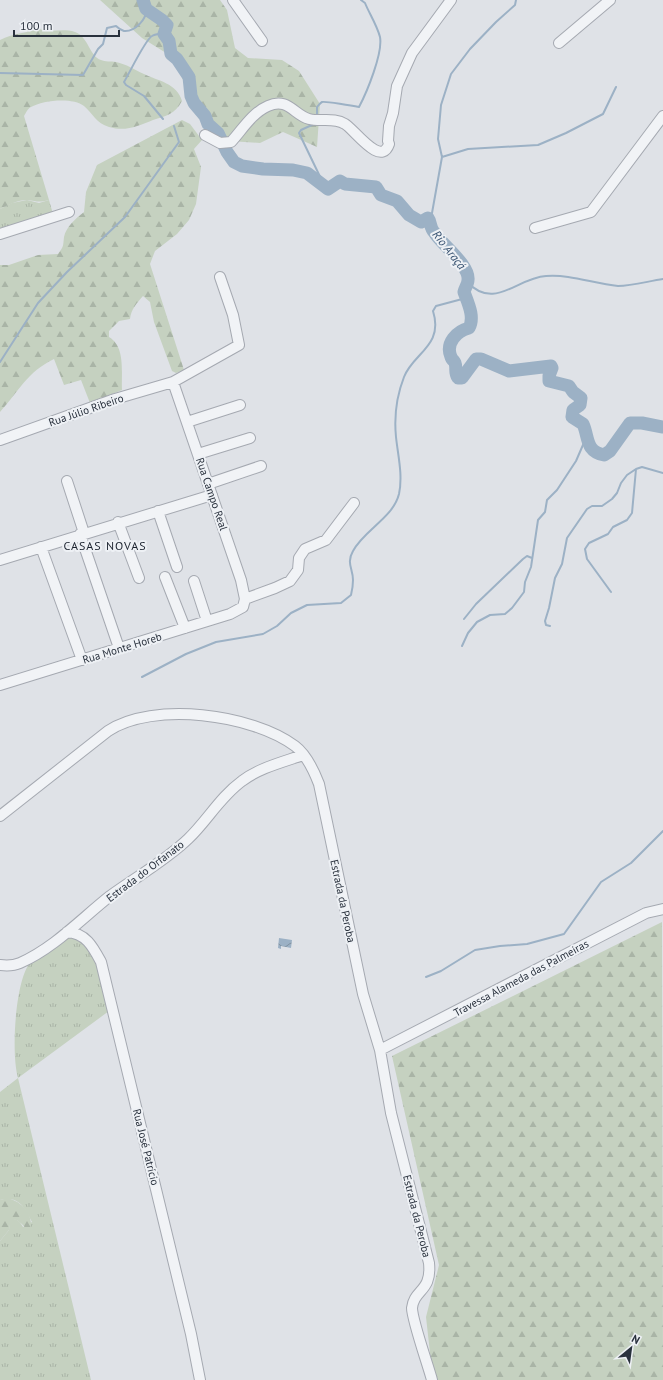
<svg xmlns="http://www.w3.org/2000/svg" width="663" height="1380" font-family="'PT Sans',sans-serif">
<defs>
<pattern id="grass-tufts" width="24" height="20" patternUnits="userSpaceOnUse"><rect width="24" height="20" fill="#c5d1c0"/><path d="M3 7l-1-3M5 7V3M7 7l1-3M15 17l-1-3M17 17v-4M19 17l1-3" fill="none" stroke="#a9b4a6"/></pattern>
<pattern id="forest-firs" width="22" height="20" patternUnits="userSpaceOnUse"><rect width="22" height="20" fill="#c5d1c0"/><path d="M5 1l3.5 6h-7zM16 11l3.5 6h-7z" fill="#a9b4a6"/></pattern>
<pattern id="water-waves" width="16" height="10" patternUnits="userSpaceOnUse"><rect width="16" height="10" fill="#9cb1c5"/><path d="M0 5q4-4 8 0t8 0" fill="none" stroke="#7f91a1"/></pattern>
</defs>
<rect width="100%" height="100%" fill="#dfe2e7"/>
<path fill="url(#grass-tufts)" d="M27,200L39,203L49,200L53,214L0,229V209L12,203Z
M68,935L85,941L97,962L109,1011L18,1078L91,1380H0V1241L9,1230L10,1219C17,1218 20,1222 23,1227L32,1222C25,1208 19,1195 0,1200V1092L18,1078C11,1054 15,984 29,964C37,952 56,943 68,935Z"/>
<path fill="url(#forest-firs)" d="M100,0H220L227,10L235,48L248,58L282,60L299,71L320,104L317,147L283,132L260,143L229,141L194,107L174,58L142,38Z
M39,29C50,33 63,28 75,32C88,36 90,57 101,60C105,62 111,61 116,62C126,64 135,70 144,74C158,81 177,83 182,101C175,114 166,116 153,120C138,126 126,132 109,127C96,123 93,114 84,106C73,97 43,100 31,107C28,108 26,113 24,116L49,200C38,203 37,201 27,200C18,200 8,205 0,209V40C13,33 26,33 39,29Z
M182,120L190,124L202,140L194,149L201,167L196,204L189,220L177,234L155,251L150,264L184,370L176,373L172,371L154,322L150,302L143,296C137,303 131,309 130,319L119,321L109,331V337C126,347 121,373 122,390L90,403L81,380L64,385L54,359C27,372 19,391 0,412V265H9L38,255L58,254C64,246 63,246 64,237C66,227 76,218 84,212L86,192L97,165Z
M662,922L663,1380H433L426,1317L439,1265L392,1056Z
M8,1198C24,1203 33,1214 31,1232C24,1228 19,1218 11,1219L9,1230L0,1241V1200Z"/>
<path fill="url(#water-waves)" d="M279,938L292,940L291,948L281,946V949L278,948Z"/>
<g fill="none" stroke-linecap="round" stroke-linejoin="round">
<path stroke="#9cb1c5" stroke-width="2" d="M0,73L83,75L98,49L103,44L107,28L116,26C118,28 121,30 124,31C135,32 147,19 146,9
M317,117V107C319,105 320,103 322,102C325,101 354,106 359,107C367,92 383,53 380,37C377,25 369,13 365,3L361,0
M163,119L144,96L126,85L124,82C129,74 145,40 152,36C155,34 160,34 164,33
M314,124L301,130L299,133L325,187
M442,157L468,149L538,145L566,133L603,114L616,87
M429,219L432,213L442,157L438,139L441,105L451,74L470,49L496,22L515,5L516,0
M467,282C495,311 516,278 546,276C571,274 594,284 618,286C632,286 649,281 663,279
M0,362L38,303L67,272L125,217L179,142L174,126
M611,592L587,559L585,549L589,543L608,534L613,527L627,520L632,513L636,469
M464,619L476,604L523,559L527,556L532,558
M550,626L546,625L545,621L549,608L555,578L562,564L567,538L587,509L592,506H602L612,499L617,493L621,483L627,475L636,469L642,467L663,473
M462,646L468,633L477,622L490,615L505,614L512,608L524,592L525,582L531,567L538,520L545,512L547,500L557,490L576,461L586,438
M142,677L186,654L216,642L263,634L277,626L291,613L307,605L341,603L351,595C352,591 353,585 353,580C353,569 346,563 353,551C364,530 393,518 399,494C403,475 398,456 396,437C394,417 397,395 404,377C413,353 444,346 433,311L436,306L466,298
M426,977L441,971L475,950L500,946L527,944L564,934L601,882L631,863L663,831"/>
<path stroke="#9cb1c5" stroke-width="13" d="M143,0L146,9L162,20L167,25L164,34L169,41L171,54L177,59L189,77L191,96L194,103L205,116L208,124L218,133L227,152L234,162L242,166L263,169L293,170L307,173L328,189L340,181L345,184L376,187L381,195L397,201L409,215L421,222L428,218C431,222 430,228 434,232C441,244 470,265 468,280C468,284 465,288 464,292C468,303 475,317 469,328C457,331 445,343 451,357C453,362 453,358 455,363C457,368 454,372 458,378H462L476,359H481L509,371L551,366L552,368L549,376V381L569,386L573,392L581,398L580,405L573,410L572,417L583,424C589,437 585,451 604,455L610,451L630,423H642L663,427"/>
<defs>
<path id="minor" d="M233,0L262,41
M559,43L610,0
M205,135L220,143L231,142C242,130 252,113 268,106C288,97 294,115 309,119C321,122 334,117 345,124C354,129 381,168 389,144L388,141L389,126L393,113L397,86L412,53L451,0
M535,228L591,212L663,116
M0,234L69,212
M187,422L240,405
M0,440L115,399L173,382L239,345L233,315L220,277
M198,454L250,438
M67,481L84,533
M208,484L261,466
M158,511L177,567
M118,522L139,578
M80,534L119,648
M41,547L82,660
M0,560L212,495
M165,577L185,628
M194,581L207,621
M245,599L275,588L290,581L298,570L299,558L305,549L326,540L354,503
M0,685L230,614L243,607L245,599L241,580L173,382
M0,816L108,731C153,701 252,714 295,746C307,755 314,771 319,784L363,994L380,1050L391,1113L429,1263C432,1292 414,1289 412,1308C412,1320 428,1365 432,1380
M67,932C86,933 93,947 101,962L191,1334L200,1380
M0,965C8,966 13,966 20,963C54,948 81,919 110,896C136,877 165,861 188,839C207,821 220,797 242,781C259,768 283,762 303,755
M380,1050L646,913L663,909"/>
</defs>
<use href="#minor" stroke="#a5a9b1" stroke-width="12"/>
<use href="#minor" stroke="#f1f3f6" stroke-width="10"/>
</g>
<g text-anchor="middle" stroke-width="4" stroke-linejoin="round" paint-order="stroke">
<g font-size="11" fill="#29313d" stroke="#eef1f5">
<text transform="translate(86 410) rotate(-19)" y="4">Rua Júlio Ribeiro</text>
<text transform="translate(212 494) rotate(71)" y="4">Rua Campo Real</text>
<text transform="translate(122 648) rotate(-17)" y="4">Rua Monte Horeb</text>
<text transform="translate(145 871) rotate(-37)" y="4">Estrada do Orfanato</text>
<text transform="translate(343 901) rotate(78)" y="4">Estrada da Peroba</text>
<text transform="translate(521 978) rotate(-28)" y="4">Travessa Alameda das Palmeiras</text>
<text transform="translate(146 1147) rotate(76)" y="4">Rua José Patrício</text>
<text transform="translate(417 1216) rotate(76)" y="4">Estrada da Peroba</text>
</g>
<g font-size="12" font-style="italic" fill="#35506f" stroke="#eef1f5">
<text transform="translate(449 250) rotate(52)" y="4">Rio Araçá</text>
</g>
<g font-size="12" letter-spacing="1" fill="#1b222e" stroke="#eef1f5">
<text x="105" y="550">CASAS NOVAS</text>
</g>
</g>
<g transform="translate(631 1348) rotate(29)" stroke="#eef1f5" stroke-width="3" paint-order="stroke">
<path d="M0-3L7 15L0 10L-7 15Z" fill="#29313d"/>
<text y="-6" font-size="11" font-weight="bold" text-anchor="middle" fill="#29313d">N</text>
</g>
<path d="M14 30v6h105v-6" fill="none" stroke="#29313d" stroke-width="2"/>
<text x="20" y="30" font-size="12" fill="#29313d" stroke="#eef1f5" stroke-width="3" paint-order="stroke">100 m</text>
</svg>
